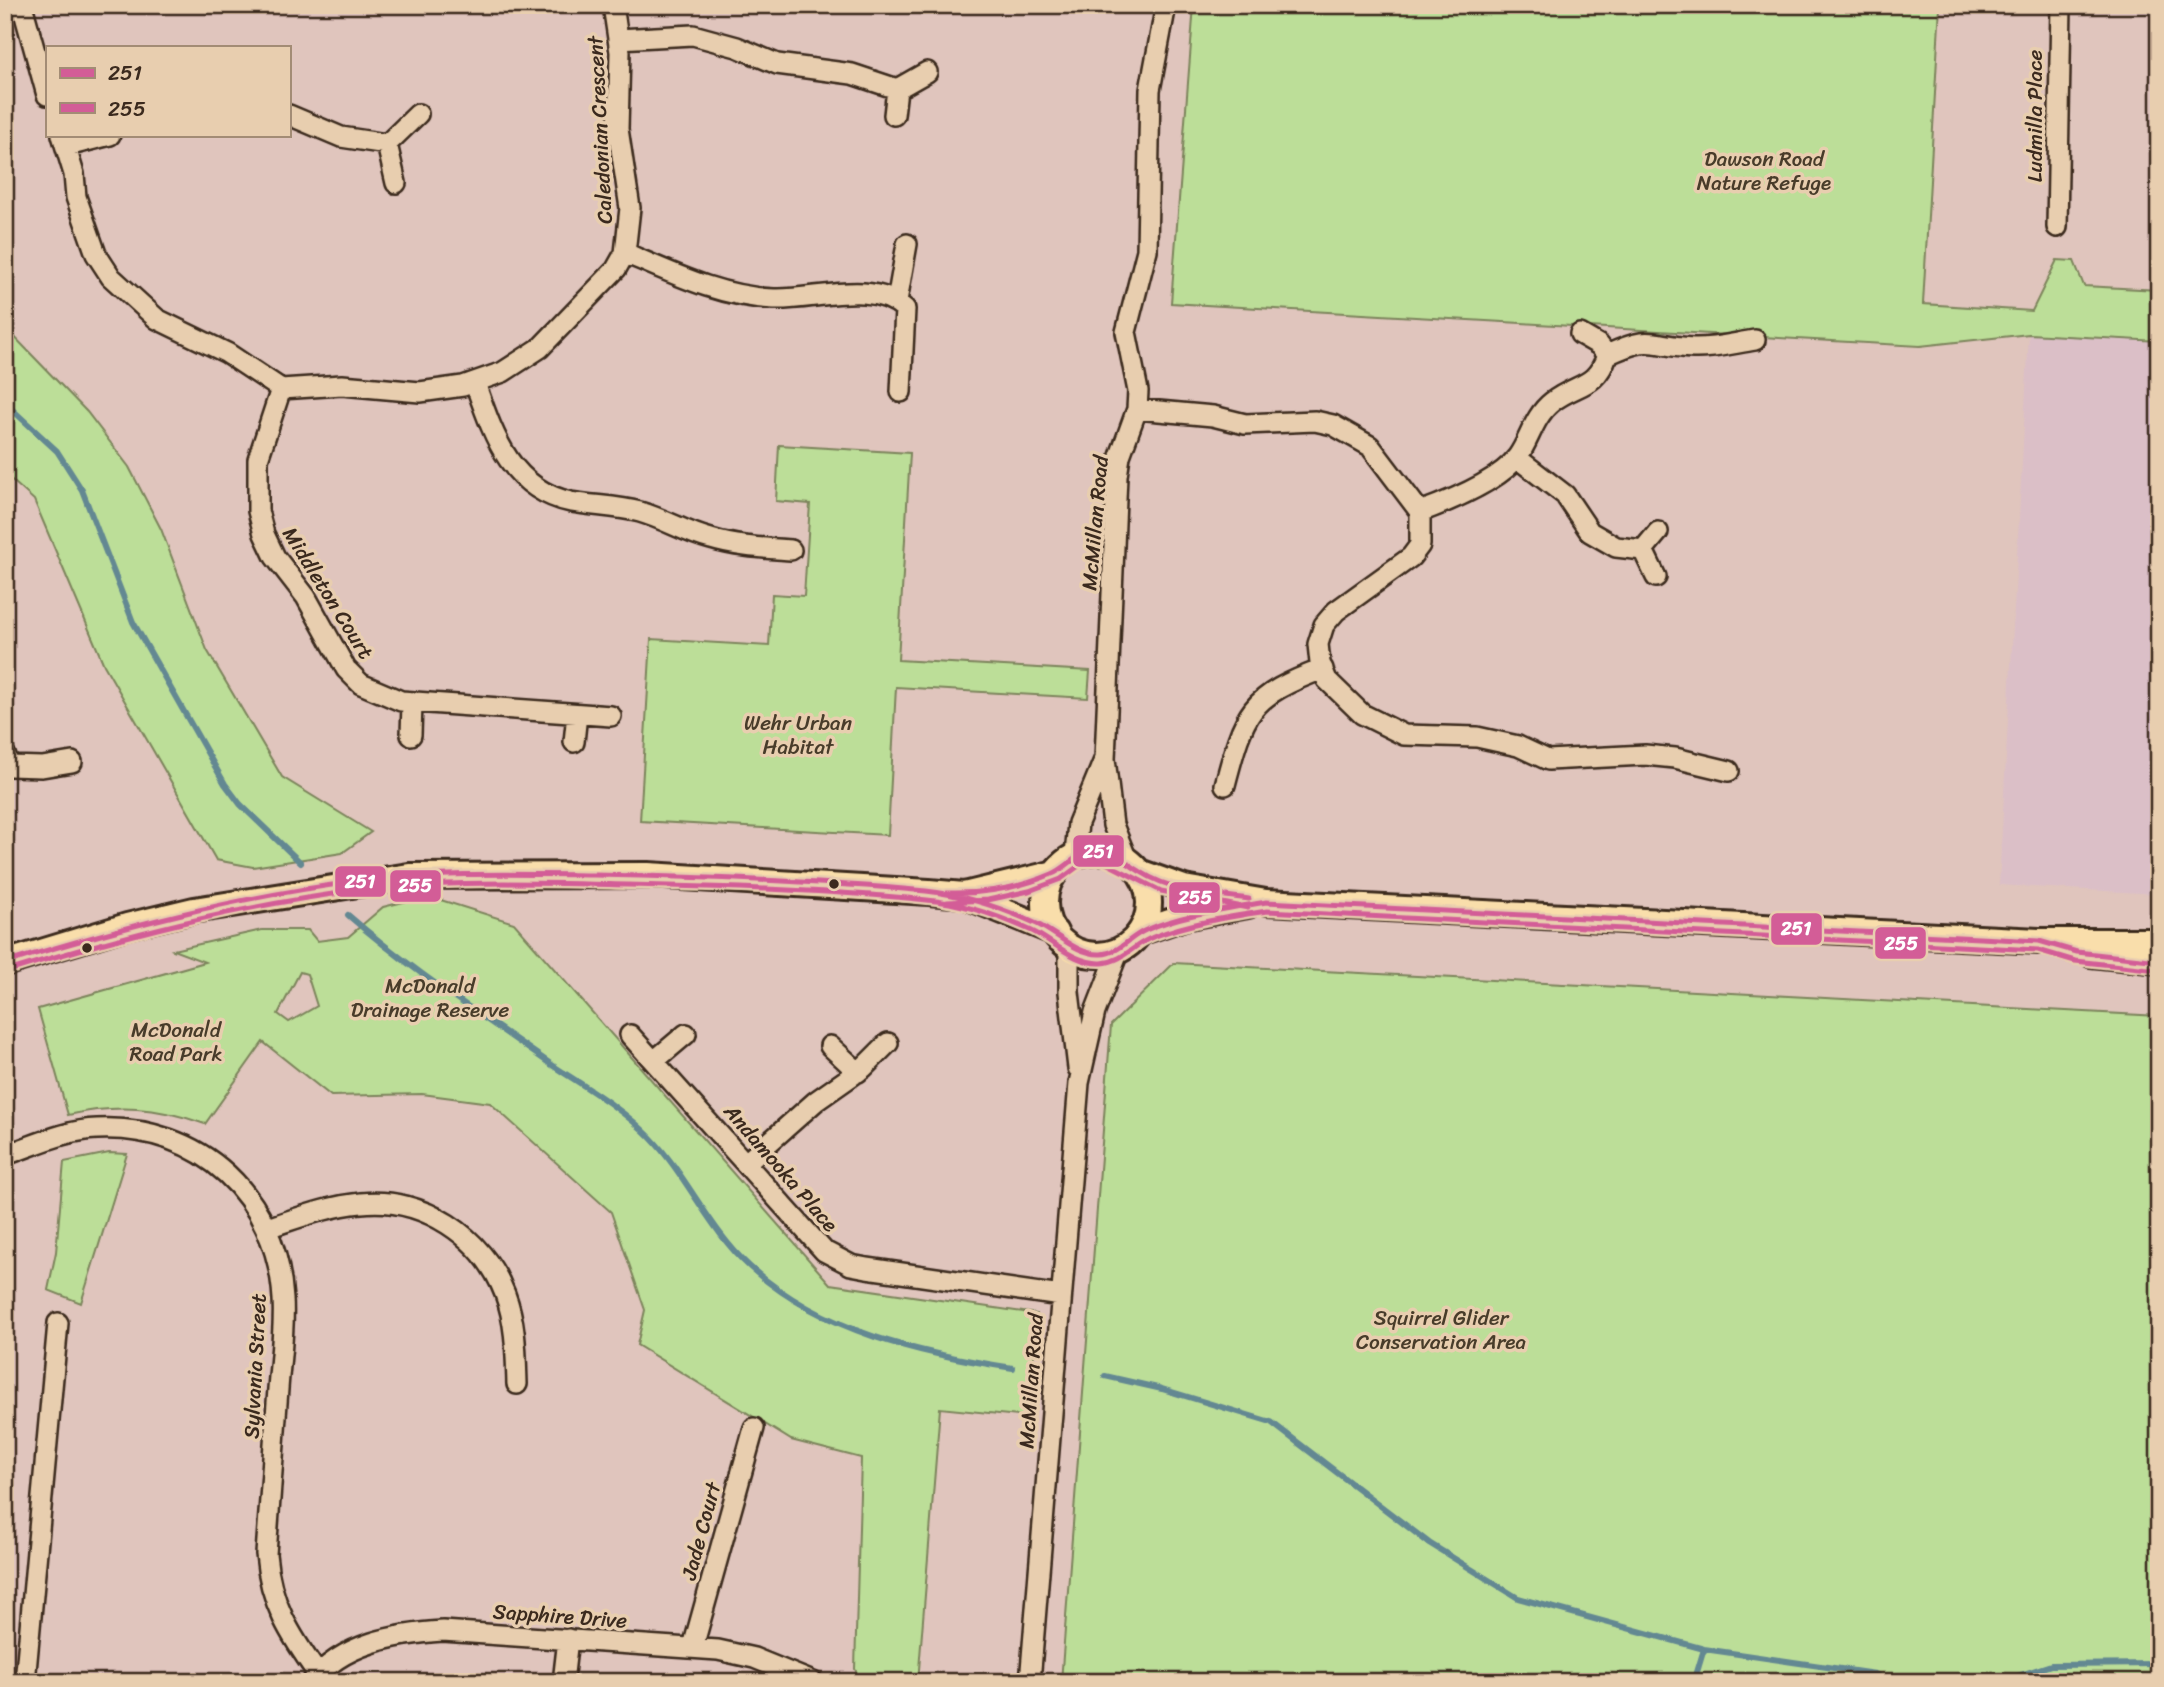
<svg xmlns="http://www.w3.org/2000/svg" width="2164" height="1687" font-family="Sriracha,sans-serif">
<rect width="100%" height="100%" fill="#e0c5bd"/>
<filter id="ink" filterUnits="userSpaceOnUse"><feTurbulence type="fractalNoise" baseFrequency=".0143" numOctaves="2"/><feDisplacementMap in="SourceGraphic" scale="14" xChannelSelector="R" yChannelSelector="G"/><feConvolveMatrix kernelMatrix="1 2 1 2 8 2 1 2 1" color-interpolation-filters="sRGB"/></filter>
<g filter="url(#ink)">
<path fill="#dbbfc7" d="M2029,334L2159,341V894L1999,885Z"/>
<path fill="#bcde98" stroke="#7c845b" stroke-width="2" fill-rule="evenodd" d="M1194,5H1940L1923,304L2032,311L2057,260L2074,261L2084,286L2159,290V341L2029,334L1920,346L1171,303Z
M5,327L87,412L129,467L161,529L207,650L282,777L371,832L342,853L253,867L216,860L104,665L34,500L5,474Z
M779,445L910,453L898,660L1090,671L1088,698L896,687L888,835L640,821L651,639L769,646L772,594L804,596L810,504L776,501Z
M428,896L514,923L830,1284L1037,1314L1029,1417L940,1408L918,1682H861L855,1669L861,1458L791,1440L637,1345L645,1310L611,1212L490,1103L422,1094L331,1096L263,1042L205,1124C158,1107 117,1104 68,1115L38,1009L205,962L173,950L262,930H308L317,941L348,937L383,907ZM300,972L307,974L317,1006L289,1022L278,1014Z
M1174,963L2159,1016V1682H1061L1111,1025Z
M109,1153L127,1154L81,1303L48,1290L56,1252L64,1162Z"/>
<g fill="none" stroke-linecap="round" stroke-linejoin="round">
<path stroke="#638892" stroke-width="6" d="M5,403L57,451L82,490L133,622L225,784L240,804L301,863
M348,915C412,971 483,1016 552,1065C585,1087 623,1109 650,1137C686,1174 710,1231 750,1267C822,1332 921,1354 1013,1368
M1105,1376L1162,1389L1271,1422L1429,1543L1518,1598L1704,1649L1875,1674L1887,1682
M1694,1682L1704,1649
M2000,1682L2051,1665L2159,1664"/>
<defs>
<path id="minor" d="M22,5L47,95
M618,39L693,35L737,47L777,64L852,74L897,89L927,72
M289,115L341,137L387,144L418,114
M894,115L897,89
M62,135L74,174L76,197L96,254L111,277L157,319L227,353L281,389L342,385L420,392L463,386L503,372L540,348L616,269L625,253L630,208L618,129L620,52L613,5
M387,144L396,183
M67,146L110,135
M2057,227L2061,5
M625,253C674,274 721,297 774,299C814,301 872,278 905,309L901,392
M897,301L907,244
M1580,334L1599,345L1607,355
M475,383C493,434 510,489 571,502C594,506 618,506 640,512C665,519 686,533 711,539C737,547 764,548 791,550
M281,389L258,459V511L264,534L275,557L306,597L346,669L361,684L401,701L611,716
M1137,409L1213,416L1245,424L1315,421L1333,425L1370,446L1420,512
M1517,458L1565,495L1590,532L1616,547L1643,550L1656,577
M1420,512V545L1411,557L1336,611L1324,625L1318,644L1320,663L1327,680L1362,714L1404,735L1477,737L1518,746L1548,760L1645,755L1675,758L1729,771
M1420,512C1447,502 1500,481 1518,456C1530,439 1534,416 1552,402C1576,383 1596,389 1607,355C1654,333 1649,346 1693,348C1713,349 1735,343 1755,340
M1643,550L1658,532
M411,735L412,703
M574,742L577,714
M5,754L9,766L42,767L72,762
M1225,785C1244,712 1249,696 1323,669
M1075,855L1078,823L1104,760
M1127,860L1113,825L1105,759L1117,476L1120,456L1137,409L1138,391L1126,332L1147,250L1150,90L1166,5
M1069,946V992L1078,1068
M630,1035L824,1251L851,1265L867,1268L1061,1296
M830,1046L858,1072
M654,1061L686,1034
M5,1155C35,1145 66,1130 97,1129C201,1124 277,1197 283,1299C285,1329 280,1360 278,1389C274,1444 270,1499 266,1554C270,1603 290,1635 318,1674
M747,1162L816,1101L863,1068L888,1043
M267,1228C298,1218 329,1206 361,1203C422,1196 483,1236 505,1294C516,1323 516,1353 517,1384
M693,1647L754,1428
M25,1682L58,1323
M312,1682C342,1643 397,1634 443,1631L718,1650L754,1658L813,1682
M563,1682L568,1639
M1030,1682L1079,1083L1095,1012L1119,950"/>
<path id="major" d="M1045 903a52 52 0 1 1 104 0a52 52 0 1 1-104 0Z
M1139,872L1184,888L1266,902L2039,941H2159
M964,895L1055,873
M1140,932L1184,917L1248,905
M2091,954L2159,961
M5,963L127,926L194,910L409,876L648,875L929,892L964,895L1055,932"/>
</defs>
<use href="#minor" stroke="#3b2a1e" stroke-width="24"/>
<use href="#major" stroke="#3b2a1e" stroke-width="30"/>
<use href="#minor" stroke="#e8ceaf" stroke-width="19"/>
<use href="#major" stroke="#f9deab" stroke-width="24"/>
<defs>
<path id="bus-1" d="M947,893C982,894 1019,888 1052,874C1067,868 1076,853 1093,851C1113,849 1125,863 1141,872C1172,892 1213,894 1249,899
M5,963C119,928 235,897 354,882C434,872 513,874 594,875C704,877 816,881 926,891C965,895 1002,908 1037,924C1058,934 1077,955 1101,954C1120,953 1129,937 1146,930C1183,914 1226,909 1266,902L2039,941L2077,952L2159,961"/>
<path id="bus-2" d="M947,902L988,900L1029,891L1061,879L1084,862L1100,860L1161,891L1248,908
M8,971C122,936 237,906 355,891C446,880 537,883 628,885C727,887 828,890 927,900C963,903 999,916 1032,931C1055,942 1074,964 1102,963C1124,961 1134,944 1153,937C1189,923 1228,917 1267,911L2038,950L2075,961L2158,970"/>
</defs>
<use href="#bus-1" stroke="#e8ceaf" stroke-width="10"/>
<use href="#bus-2" stroke="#e8ceaf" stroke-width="10"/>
<use href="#bus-1" stroke="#d35d97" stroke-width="5"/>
<use href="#bus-2" stroke="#d35d97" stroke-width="5"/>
</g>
</g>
<g fill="#3b2a1e" stroke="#e8ceaf" stroke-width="2.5">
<circle cx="834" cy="884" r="6"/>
<circle cx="87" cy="948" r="6"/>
</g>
<g text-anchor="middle" stroke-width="7" stroke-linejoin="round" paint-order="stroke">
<g font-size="21" fill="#3b2a1e" stroke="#e8ceaf">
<text transform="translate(2035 116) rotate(-90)" y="7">Ludmilla Place</text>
<text transform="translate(600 130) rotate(-93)" y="7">Caledonian Crescent</text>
<text transform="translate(1095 523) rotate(-85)" y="7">McMillan Road</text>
<text transform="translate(328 593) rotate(58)" y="7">Middleton Court</text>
<text transform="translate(781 1168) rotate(49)" y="7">Andamooka Place</text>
<text transform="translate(255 1366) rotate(-87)" y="7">Sylvania Street</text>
<text transform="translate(1031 1381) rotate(-86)" y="7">McMillan Road</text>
<text transform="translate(701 1531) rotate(-75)" y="7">Jade Court</text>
<text transform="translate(560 1616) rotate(4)" y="7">Sapphire Drive</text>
</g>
<g font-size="21" fill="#483c2a" stroke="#e8ceaf">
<text x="1764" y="166">Dawson Road<tspan x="1764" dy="24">Nature Refuge</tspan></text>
<text x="798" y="730">Wehr Urban<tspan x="798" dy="24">Habitat</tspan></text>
<text x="430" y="993">McDonald<tspan x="430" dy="24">Drainage Reserve</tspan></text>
<text x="176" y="1037">McDonald<tspan x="176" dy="24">Road Park</tspan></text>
<text x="1441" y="1325">Squirrel Glider<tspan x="1441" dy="24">Conservation Area</tspan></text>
</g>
</g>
<g stroke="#e8ceaf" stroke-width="2.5">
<rect x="1072" y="834" width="53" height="34" rx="7" fill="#d35d97"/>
<rect x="334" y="865" width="53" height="33" rx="7" fill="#d35d97"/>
<rect x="389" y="869" width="53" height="34" rx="7" fill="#d35d97"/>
<rect x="1168" y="881" width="53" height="33" rx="7" fill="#d35d97"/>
<rect x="1770" y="912" width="53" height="34" rx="7" fill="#d35d97"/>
<rect x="1874" y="926" width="53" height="34" rx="7" fill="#d35d97"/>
</g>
<g font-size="19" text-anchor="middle" font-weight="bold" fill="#fff">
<text x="1098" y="858">251</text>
<text x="360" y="888">251</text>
<text x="415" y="892">255</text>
<text x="1195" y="904">255</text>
<text x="1796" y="935">251</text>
<text x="1901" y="950">255</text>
</g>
<rect width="2164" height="1687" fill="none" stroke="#e8ceaf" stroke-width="28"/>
<rect x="14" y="14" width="2136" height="1659" fill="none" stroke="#3b2a1e" stroke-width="2.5" filter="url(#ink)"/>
<rect x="46" y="46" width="245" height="91" fill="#e8ceaf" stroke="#a38c75" stroke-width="2"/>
<rect x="60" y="68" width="35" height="10" fill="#d35d97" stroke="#a38c75" stroke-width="2"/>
<text x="108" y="80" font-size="21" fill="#3b2a1e">251</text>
<rect x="60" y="103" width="35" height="10" fill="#d35d97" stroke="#a38c75" stroke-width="2"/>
<text x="108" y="116" font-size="21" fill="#3b2a1e">255</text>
</svg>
